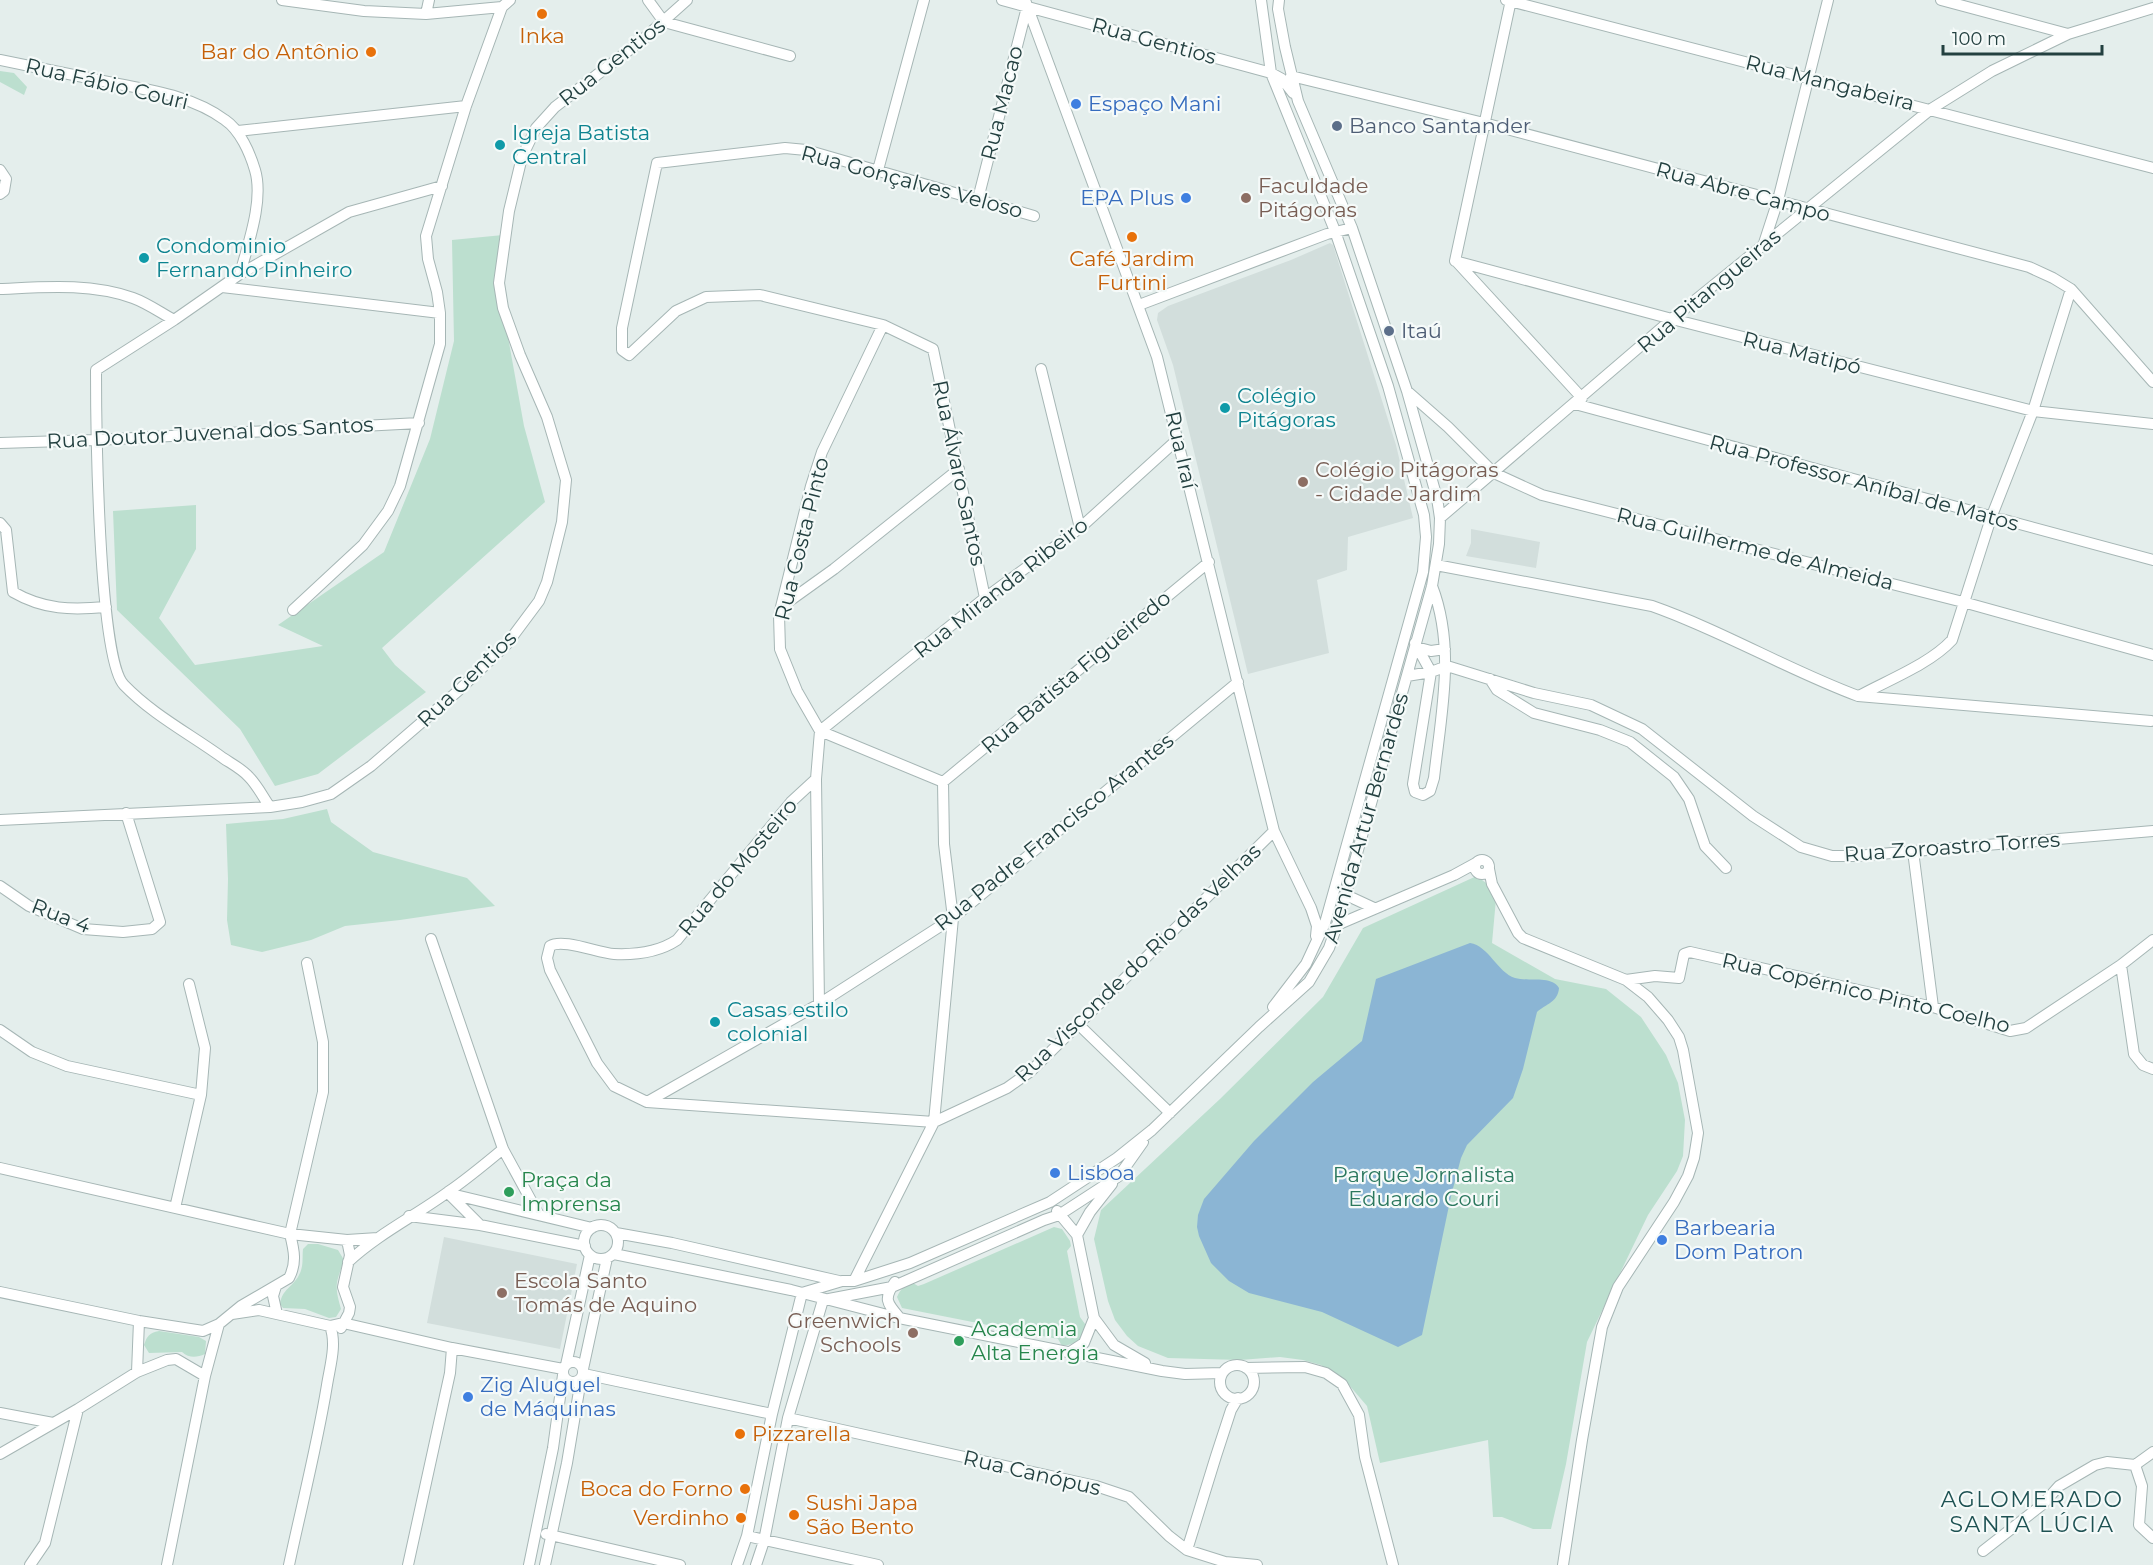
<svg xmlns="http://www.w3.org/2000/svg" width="2153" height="1565" font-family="Montserrat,sans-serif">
<rect width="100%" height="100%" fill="#e4eeec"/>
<path fill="#d2dedc" d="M1330,243L1333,245L1396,445L1413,518L1348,537L1347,570L1317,580L1329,653L1248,674L1173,365L1157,320L1158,313L1168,306L1291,260Z
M1471,529L1540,542L1536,568L1466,556L1471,543Z
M444,1237L577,1264L560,1349L427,1323Z"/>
<path fill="#bcdfcf" d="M0,71L14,73L27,87L24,95L0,82Z
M503,235L499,287L524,426L545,502L382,648L395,665L426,692L318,774L275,786L240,729L117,610L113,511L196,505V549L159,618L195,665L323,646L278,625L384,552L430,439L454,341L452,240Z
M327,809L331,822L373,852L467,878L495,906L400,920L345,926L311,940L262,952L231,945L227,920L228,879L226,824L283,819Z
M1481,874L1482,880L1493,888L1496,899L1492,943L1555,979L1606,989L1641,1017L1666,1055L1678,1083L1685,1120L1683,1156L1677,1171L1648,1215L1587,1342L1566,1464L1551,1529H1533L1502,1517H1493L1488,1440L1380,1463L1367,1406L1343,1378L1321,1365L1303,1360L1280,1357L1240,1360L1168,1358L1138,1346L1127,1336L1115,1320L1108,1301L1094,1239L1101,1210L1220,1099L1323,997L1363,928Z
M1054,1227L1062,1229L1070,1241L1071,1246L1067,1251L1080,1317L1085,1324C1085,1338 1075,1345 1062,1346L1058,1339L902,1308L897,1297C901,1288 904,1286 913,1283L918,1286L924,1284Z
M308,1244H318L338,1250L344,1260C336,1284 334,1284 341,1309L336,1317L329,1318L305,1309L283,1308L280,1304C282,1289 293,1287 299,1275C304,1266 302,1258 303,1249Z
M159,1331L199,1337L206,1341L205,1354C196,1358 189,1358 182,1352L149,1353L144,1345C147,1336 149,1333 159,1331Z"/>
<path fill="#8bb5d4" d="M1470,943C1489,946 1497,972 1515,978C1528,982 1551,975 1559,988C1558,1002 1546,1004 1537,1012L1523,1069L1513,1098L1467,1145L1461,1158L1451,1196L1422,1335L1398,1347L1322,1312L1249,1293L1229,1281L1211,1263L1199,1236L1197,1227L1198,1215L1204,1199L1254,1141L1313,1082L1362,1041L1376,979Z"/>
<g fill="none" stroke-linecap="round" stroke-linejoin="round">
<defs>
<path id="minor" d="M282,0L364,11L426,14L502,7L510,0
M648,0L664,22L790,56
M1002,0L1271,73L1282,79L1293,93
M1025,0L1157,357L1274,831L1311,908L1317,926L1316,936
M1261,0L1271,73L1335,231L1388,386L1424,515L1426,537L1423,572L1325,923L1306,964L1273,1007
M1506,0L2153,168
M1941,0L2068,34
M426,14L429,0
M0,60C36,67 72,75 108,82C148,90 191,95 225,120C240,130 250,153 255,170C264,200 248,244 240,274
M1291,76L1484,123L2029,267L2053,278L2071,289L2153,382
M238,131L466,106
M0,170L6,179L4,191L0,194
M878,170L924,0
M978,199L1027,7
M1764,243L1778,200L1828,0
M1455,261L1672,319L2033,411L2153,424
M1455,261L1511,0
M1456,261L1582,398
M222,287L440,313
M0,289C45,287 90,283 133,298C147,303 161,313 174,320
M1139,305L1327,234L1352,228
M883,325L822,452L811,486L779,615L780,649L797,691L820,731L943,782
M1041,369L1080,528
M1407,391L1448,427L1494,473L1542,495L1963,602L2153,655
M1575,404L2153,560
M0,443L96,440L419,423
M1440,518L1672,319L1931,109L1992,71L2068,34L2153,8
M0,523L6,530L13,592C44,610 72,610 106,607
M1436,565L1652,606C1723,631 1788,670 1858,696L2151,721
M985,598L933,349L883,325L760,295L706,297L676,311L629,355L622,350V328L657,163L785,148L806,150L1034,216
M781,607L834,569L959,469
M293,610L363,545L388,511L400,486L440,344V313L437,292L428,259L426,236L466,106L502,7
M1415,643L1431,672L1413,784L1415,792L1423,795L1430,791L1434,778C1441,714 1456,648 1432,586
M1416,647L1431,651L1445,649
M1407,676L1431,672L1447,666L1534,693L1591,705L1642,729L1753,816L1801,847L1832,856H1856L2153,831
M1490,679L1497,690L1534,713L1600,730L1630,742L1674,777L1689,799L1705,846L1726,868
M1859,696C1888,680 1930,664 1952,640L1991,518L2033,411L2071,289
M816,779L791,802L677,940C659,952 637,955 614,954C598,953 563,938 550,946L547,958L550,970L597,1063L614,1086L647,1102L934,1122L1007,1088L1031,1071L1274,831
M943,782L1209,562
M270,807C263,797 257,785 249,777C242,769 232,764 223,758C190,734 153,715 124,685C98,659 96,418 96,370L174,320L240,274L349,212L442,186
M0,820L270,807L302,802L331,794L371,766L458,691L507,644L539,601L547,582L562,522L566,480L547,417L520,355L503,308L499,283L509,211L522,157L536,128L555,107L641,41L687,0
M1913,851L1933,1007
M1475 867a7 7 0 1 1 14 0a7 7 0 1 1-14 0Z
M1489,869L1492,884L1518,933L1523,938L1626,980L1648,997L1668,1020L1679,1037L1683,1050L1698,1133L1694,1158L1688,1176L1674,1202L1618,1287L1602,1327L1582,1440L1563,1565
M0,886L29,906L83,929L123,932L152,929L160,922L126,813
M1346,895L1374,908
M1337,925L1454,875L1476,863
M431,939L503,1149L539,1215
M2121,965L2134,1054L2143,1065L2153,1069
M1626,980L1655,976L1679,978L1684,954L1690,952L1933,1007L2010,1031L2026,1028L2121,965L2153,940
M819,1004L816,779L820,731L985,598L1080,528L1178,439
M1079,1025L1170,1113
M0,1030L32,1052L67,1066L201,1095
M647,1102L819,1004L953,918L1238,682
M0,1168L290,1234L347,1240L378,1238
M447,1193L592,1228
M448,1193L480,1225
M175,1208L201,1095L205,1048L189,984
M1057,1211L1077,1235L1094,1318L1114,1345L1145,1363
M409,1216L480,1225L585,1246
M584 1242a17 17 0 1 1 34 0a17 17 0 1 1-34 0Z
M616,1233L672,1243L839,1281
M1077,1235L1090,1212L1112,1184
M614,1254L791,1290L899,1318L1162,1371L1185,1374L1222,1373
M348,1262C378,1234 415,1216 448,1192C467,1179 485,1164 503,1149
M854,1281L934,1122L953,918L944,844L943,782
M895,1282C883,1299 887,1303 899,1317
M276,1286L273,1296L277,1314
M0,1292L139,1321L203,1331L219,1324L241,1306L289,1278C297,1263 294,1250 290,1234L323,1092V1042L307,963
M802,1293L842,1281H854L910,1263L1050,1202L1117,1158L1152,1130L1259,1027L1309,982L1329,948L1337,925L1432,586L1439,544L1440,518L1437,498L1407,391L1352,228L1298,101L1285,47L1278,9L1279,0
M829,1299L892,1287L1044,1220L1059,1215L1119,1176L1143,1142
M232,1314L259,1310L330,1326L343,1323L452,1348L563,1369
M341,1328L349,1313L350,1307L343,1287L350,1255L347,1240
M1070,1352L1084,1343L1094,1318
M563 1372a10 10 0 1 1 20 0a10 10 0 1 1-20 0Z
M566,1365L590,1255
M1220 1382a17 17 0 1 1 34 0a17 17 0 1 1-34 0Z
M1246,1368L1305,1367L1326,1373L1342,1384L1359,1415L1365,1457L1393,1565
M583,1369L607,1258
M137,1372L139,1321
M584,1374L772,1414
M0,1413L53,1423
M788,1418L1096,1486L1129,1497L1169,1536L1187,1550L1225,1562L1257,1565
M0,1454L78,1409L137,1372L167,1360L176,1359L205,1376
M2135,1465L2142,1486L2139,1525L2153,1538
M2135,1465L2153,1452
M546,1534L680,1565
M747,1536L878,1565
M1187,1550L1216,1456L1231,1410L1238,1398
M1983,1551L2043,1504L2059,1486L2095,1465L2107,1462L2135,1465
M30,1565L45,1543L78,1409
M167,1565L205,1376L219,1324
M289,1565C302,1504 317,1446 327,1385C330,1366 337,1344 330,1326
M408,1565L450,1373L452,1348
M529,1565L553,1448L563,1375
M545,1565L567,1463L581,1379
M737,1565L747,1536L772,1414L802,1293
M756,1565L764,1541L788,1418L823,1300"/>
</defs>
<use href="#minor" stroke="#a6b6b5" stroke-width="12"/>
<use href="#minor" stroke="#fff" stroke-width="10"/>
</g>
<g fill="#e8710a" stroke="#f5faf9" stroke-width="2">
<circle cx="542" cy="14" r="6"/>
<circle cx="371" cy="52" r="6"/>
<circle cx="1132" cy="237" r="6"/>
<circle cx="740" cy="1434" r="6"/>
<circle cx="745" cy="1489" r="6"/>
<circle cx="794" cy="1515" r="6"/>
<circle cx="741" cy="1518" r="6"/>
</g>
<g fill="#3f7fe0" stroke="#f5faf9" stroke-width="2">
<circle cx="1076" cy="104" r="6"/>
<circle cx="1186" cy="198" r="6"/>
<circle cx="1055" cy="1173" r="6"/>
<circle cx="1662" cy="1240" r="6"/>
<circle cx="468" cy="1397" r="6"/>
</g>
<g fill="#5c6f8a" stroke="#f5faf9" stroke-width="2">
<circle cx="1337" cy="126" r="6"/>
<circle cx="1389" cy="331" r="6"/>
</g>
<g fill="#0f9aa8" stroke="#f5faf9" stroke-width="2">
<circle cx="500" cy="145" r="6"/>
<circle cx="144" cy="258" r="6"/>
<circle cx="1225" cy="408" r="6"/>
<circle cx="715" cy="1022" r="6"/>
</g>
<g fill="#8d6e63" stroke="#f5faf9" stroke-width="2">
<circle cx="1246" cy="198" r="6"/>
<circle cx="1303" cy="482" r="6"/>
<circle cx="502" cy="1293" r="6"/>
<circle cx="913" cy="1333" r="6"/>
</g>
<g fill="#2e9e5b" stroke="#f5faf9" stroke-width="2">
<circle cx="509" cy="1192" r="6"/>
<circle cx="959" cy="1341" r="6"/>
</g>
<g text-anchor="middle" stroke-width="4.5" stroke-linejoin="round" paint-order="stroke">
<g font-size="21" fill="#c56008" stroke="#f5faf9" text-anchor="end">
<text x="542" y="43" text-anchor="middle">Inka</text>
<text x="359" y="59">Bar do Antônio</text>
<text x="1132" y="266" text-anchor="middle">Café Jardim<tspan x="1132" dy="24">Furtini</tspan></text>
<text x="752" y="1441" text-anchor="start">Pizzarella</text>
<text x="733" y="1496">Boca do Forno</text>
<text x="806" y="1510" text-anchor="start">Sushi Japa<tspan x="806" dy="24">São Bento</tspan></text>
<text x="729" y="1525">Verdinho</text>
</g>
<g font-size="21" fill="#234040" stroke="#f5faf9">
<text transform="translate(1154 41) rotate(15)" y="7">Rua Gentios</text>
<text transform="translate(612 62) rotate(-38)" y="7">Rua Gentios</text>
<text transform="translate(1830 83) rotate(14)" y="7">Rua Mangabeira</text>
<text transform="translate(107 84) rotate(13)" y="7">Rua Fábio Couri</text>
<text transform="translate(1002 103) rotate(-76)" y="7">Rua Macao</text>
<text transform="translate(912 182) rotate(15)" y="7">Rua Gonçalves Veloso</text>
<text transform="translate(1743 192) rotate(15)" y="7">Rua Abre Campo</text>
<text transform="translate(1709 291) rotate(-40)" y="7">Rua Pitangueiras</text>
<text transform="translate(1802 353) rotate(14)" y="7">Rua Matipó</text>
<text transform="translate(210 433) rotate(-3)" y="7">Rua Doutor Juvenal dos Santos</text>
<text transform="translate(1181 450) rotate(77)" y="7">Rua Iraí</text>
<text transform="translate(959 473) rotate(78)" y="7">Rua Álvaro Santos</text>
<text transform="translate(1864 483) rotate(15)" y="7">Rua Professor Aníbal de Matos</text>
<text transform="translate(802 539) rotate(-76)" y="7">Rua Costa Pinto</text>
<text transform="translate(1755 549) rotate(14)" y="7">Rua Guilherme de Almeida</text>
<text transform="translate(1001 588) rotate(-38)" y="7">Rua Miranda Ribeiro</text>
<text transform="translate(1076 672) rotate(-40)" y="7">Rua Batista Figueiredo</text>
<text transform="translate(467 679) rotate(-44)" y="7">Rua Gentios</text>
<text transform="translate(1366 818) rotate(-74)" y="7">Avenida Artur Bernardes</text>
<text transform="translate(1054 832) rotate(-39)" y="7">Rua Padre Francisco Arantes</text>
<text transform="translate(1952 847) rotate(-4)" y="7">Rua Zoroastro Torres</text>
<text transform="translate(738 867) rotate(-50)" y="7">Rua do Mosteiro</text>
<text transform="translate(61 916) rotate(21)" y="7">Rua 4</text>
<text transform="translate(1138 963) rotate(-44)" y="7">Rua Visconde do Rio das Velhas</text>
<text transform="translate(1866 993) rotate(13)" y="7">Rua Copérnico Pinto Coelho</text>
<text transform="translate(1032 1473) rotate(13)" y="7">Rua Canópus</text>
</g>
<g font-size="21" fill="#366cbe" stroke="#f5faf9" text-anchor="start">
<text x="1088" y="111">Espaço Mani</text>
<text x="1174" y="205" text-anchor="end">EPA Plus</text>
<text x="1067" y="1180">Lisboa</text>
<text x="1674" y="1235">Barbearia<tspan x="1674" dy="24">Dom Patron</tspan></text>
<text x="480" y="1392">Zig Aluguel<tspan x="480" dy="24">de Máquinas</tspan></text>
</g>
<g font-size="21" fill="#4e5e75" stroke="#f5faf9" text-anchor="start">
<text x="1349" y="133">Banco Santander</text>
<text x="1401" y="338">Itaú</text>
</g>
<g font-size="21" fill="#0d838f" stroke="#f5faf9" text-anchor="start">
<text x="512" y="140">Igreja Batista<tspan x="512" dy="24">Central</tspan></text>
<text x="156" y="253">Condominio<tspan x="156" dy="24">Fernando Pinheiro</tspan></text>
<text x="1237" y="403">Colégio<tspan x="1237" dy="24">Pitágoras</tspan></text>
<text x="727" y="1017">Casas estilo<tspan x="727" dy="24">colonial</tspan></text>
</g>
<g font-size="21" fill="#785e54" stroke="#f5faf9" text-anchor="start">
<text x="1258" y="193">Faculdade<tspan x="1258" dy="24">Pitágoras</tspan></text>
<text x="1315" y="477">Colégio Pitágoras<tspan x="1315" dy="24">- Cidade Jardim</tspan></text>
<text x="514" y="1288">Escola Santo<tspan x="514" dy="24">Tomás de Aquino</tspan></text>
<text x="901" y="1328" text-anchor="end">Greenwich<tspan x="901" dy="24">Schools</tspan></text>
</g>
<g font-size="21" fill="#2b785e" stroke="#f5faf9">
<text x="1424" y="1182">Parque Jornalista<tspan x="1424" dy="24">Eduardo Couri</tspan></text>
</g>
<g font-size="21" fill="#27864d" stroke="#f5faf9" text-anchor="start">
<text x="521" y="1187">Praça da<tspan x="521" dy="24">Imprensa</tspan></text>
<text x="971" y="1336">Academia<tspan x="971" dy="24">Alta Energia</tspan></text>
</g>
<g font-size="22" letter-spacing="1.5" fill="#1e5253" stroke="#f5faf9">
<text x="2032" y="1507">AGLOMERADO<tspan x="2032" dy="25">SANTA LÚCIA</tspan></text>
</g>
</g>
<path d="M1943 45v9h159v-9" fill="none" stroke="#234040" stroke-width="3"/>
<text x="1952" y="45" font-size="18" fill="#234040" stroke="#f5faf9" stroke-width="4.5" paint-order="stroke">100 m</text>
</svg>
